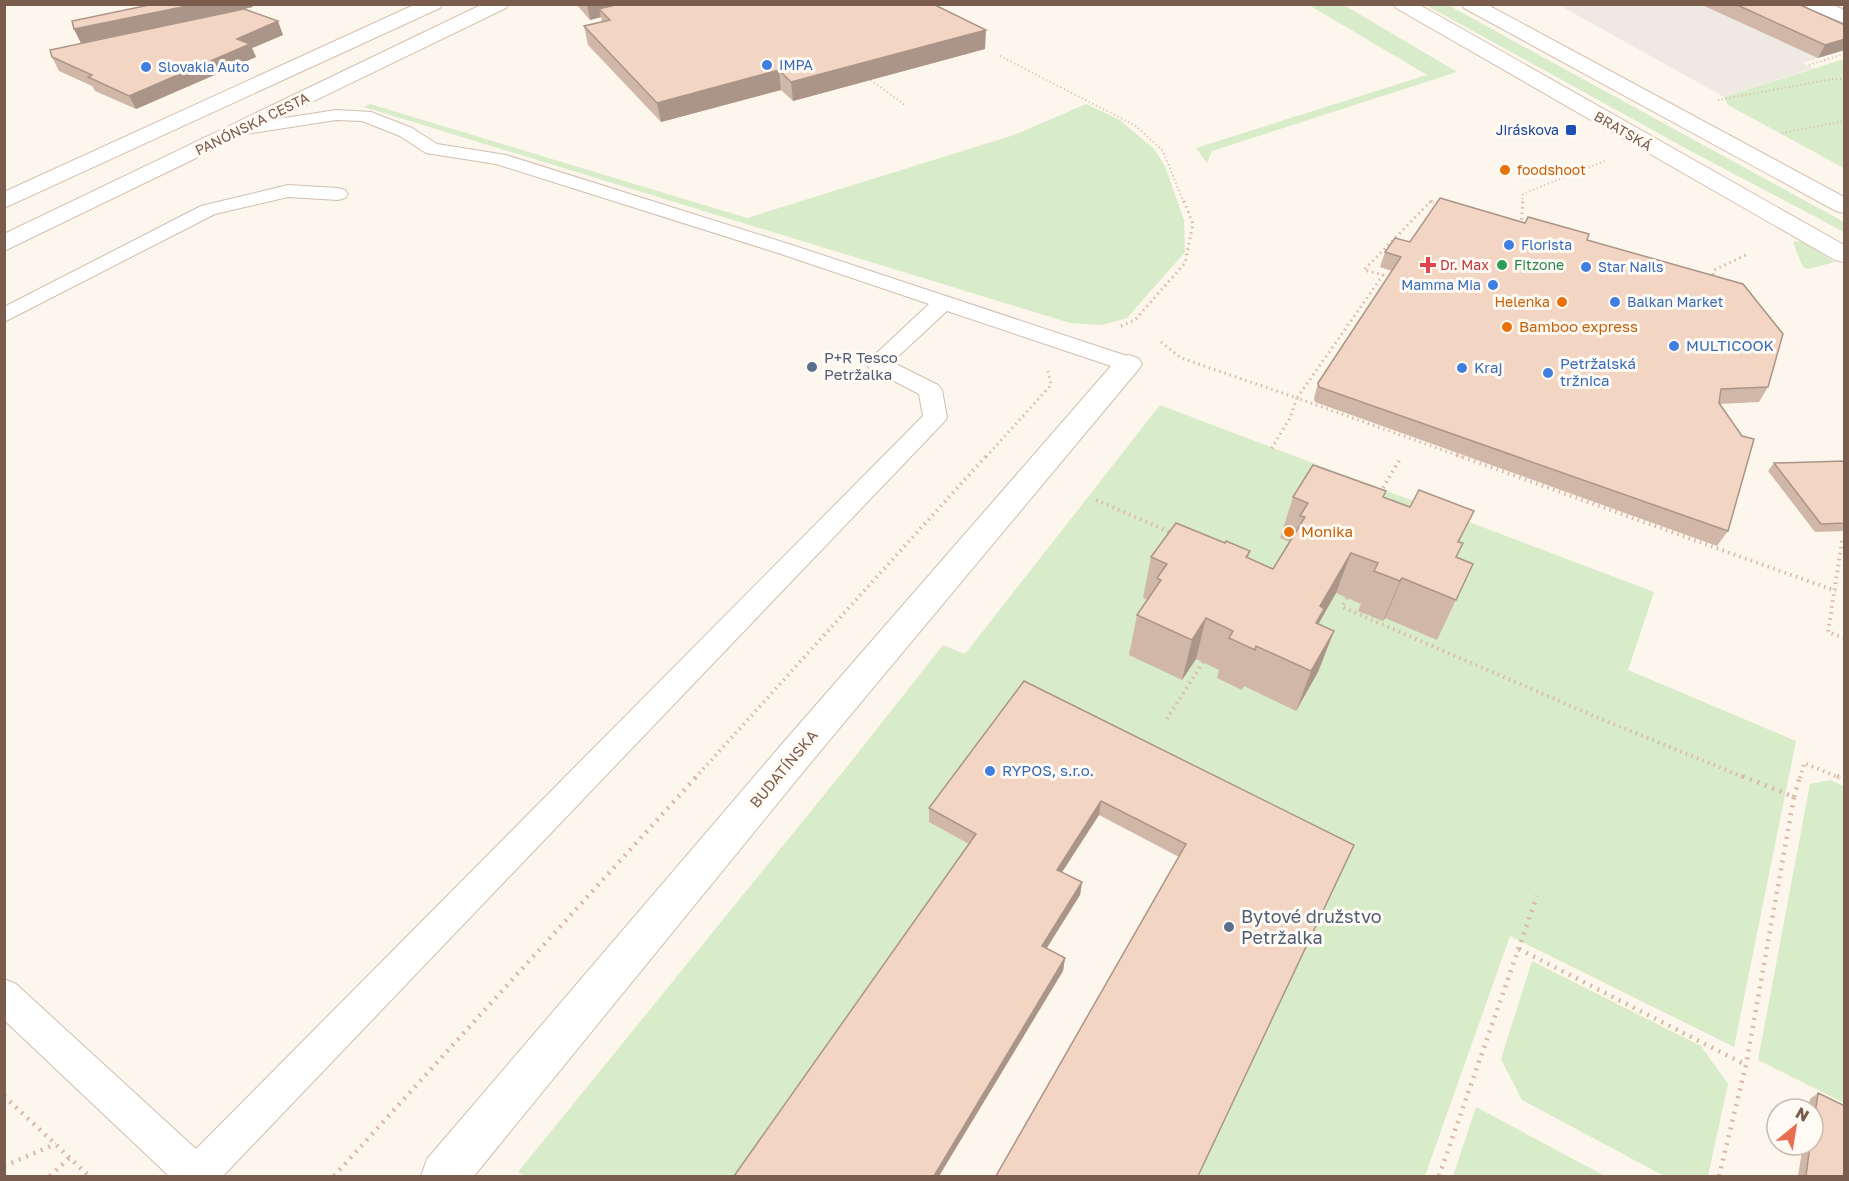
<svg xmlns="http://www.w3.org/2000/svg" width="1849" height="1181" font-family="'Golos Text',sans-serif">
<rect width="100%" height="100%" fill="#fdf6ec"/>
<path fill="#efe9e4" d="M1559,5H1800L1844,23V50L1802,63L1813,68L1724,97Z"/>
<path fill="#d8ecc9" d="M1309,5H1344L1457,72L1212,151L1207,163L1196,148L1427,75Z
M1426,5H1448L1844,222V232L1687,149Z
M1844,59V168L1728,105L1724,97Z
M370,104L747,218L1014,135L1086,104L1120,120L1154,149L1165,166L1184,220L1185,252L1127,318L1102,325L1070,323L364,107Z
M1795,241L1803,242L1835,262L1808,269L1803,267L1793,243Z
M1160,405L1654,592L1628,670L1796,741L1734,1047L1510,936L1425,1176H1197L1347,858L1023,696L929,821L976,848L744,1176H525L518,1172L846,768L943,645L965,654Z
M1830,780L1844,786V1103L1758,1060L1810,784Z
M1532,961L1701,1046L1728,1084L1708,1176H1664L1522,1100L1501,1059Z
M1476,1107L1605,1176H1453Z"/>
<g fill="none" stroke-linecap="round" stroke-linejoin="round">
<defs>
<path id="lane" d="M336,110L371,112L412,128L437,144L506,155L792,245L1136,359L1139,364L1136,369L1128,371L1120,369L947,311L892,362L938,385L942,390L947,418L943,423L223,1176H169L4,1020V979L16,984L196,1149L923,416L919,394L869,368L866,363L929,304L778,253L496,164L426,153L400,136L362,121L336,120L240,135L234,134L231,130L234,126L240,125Z
M288,185L338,188L345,190L348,194L345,198L338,200L288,197L215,214L4,322V307L201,206Z"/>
<path id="street" d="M1805,4H1831L1844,10V23L1807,8Z
M1128,355L1138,358L1142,364L1138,370L808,766L474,1176H421L427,1159L782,744L1118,358Z"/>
<path id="secondary" d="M416,4H442L440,8L4,208V192Z
M483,4H508L506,8L4,251V234Z
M1394,4H1418L1844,245V262L1835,260L1396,8Z
M1462,4H1486L1844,197V213L1836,211L1464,8Z"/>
</defs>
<use href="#lane" stroke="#d1beb0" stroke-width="2"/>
<use href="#street" stroke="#d1beb0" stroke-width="2"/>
<use href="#secondary" stroke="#d6c0b0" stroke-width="2"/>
<path stroke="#d9b8a5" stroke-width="2" stroke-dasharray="1 3" stroke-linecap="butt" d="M1000,56L1136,126L1163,151L1184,203
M1809,65L1844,54
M871,80L906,106
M1718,100L1833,79H1844
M1782,133L1844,121
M1429,203H1437
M1522,203L1523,194L1607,160"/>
<path stroke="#d9b8a5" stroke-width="3" stroke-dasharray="1.5 4" stroke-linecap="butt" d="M1431,201L1364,270L1383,275L1297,398L1462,457
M1431,201L1439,203
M1521,225L1523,201
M1710,277L1712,278L1714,270L1748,254
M1121,326L1135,320L1185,263L1193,224L1184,201
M1161,342L1181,358L1297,398L1290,418L1270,451
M986,457L1051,385L1048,371"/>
<path stroke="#d9b8a5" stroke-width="4" stroke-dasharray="1.5 4.5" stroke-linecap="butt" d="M1457,455L1836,591
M1380,493L1400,459
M1096,500L1172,533
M1842,541L1828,632L1844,638
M1347,598L1342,607L1596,717L1746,778
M1167,719L1203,662
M695,778L987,455
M1800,778L1804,763L1840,778"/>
<path stroke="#d9b8a5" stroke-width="4.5" stroke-dasharray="2 6" stroke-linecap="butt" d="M1837,776L1844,779
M1794,797L1800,776
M1519,949L1746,1065
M4,1096L89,1176
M4,1166L56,1144
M50,1176L69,1158
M334,1176L697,776
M1439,1176L1537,896
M1719,1176L1746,1065L1794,797L1742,776"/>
<use href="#lane" fill="#fff" fill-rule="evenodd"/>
<use href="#street" fill="#fff" fill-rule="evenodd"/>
<use href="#secondary" fill="#fff" fill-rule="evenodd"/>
</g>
<path fill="#d1b7a8" d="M576,4H933L985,49L793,101L781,90L661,122L588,45L584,26L602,22L601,17L590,20Z
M1700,4H1798L1845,25L1818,58Z
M253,7L244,9L283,35L252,48L256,57L136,109L95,91L92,86L59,71L52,57L205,17L81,43L74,29Z
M1587,240L1768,387L1759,402L1719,404L1728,531L1717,546L1315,402L1314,398L1318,383L1392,271L1380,267L1385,252L1410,242Z
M1845,461V531L1815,532L1768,471L1774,463Z
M1293,497H1384L1410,507L1474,511L1459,542L1456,557L1473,564L1437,640L1385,618L1383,621L1358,611L1361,604L1336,593L1318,624L1334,631L1318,672L1296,711L1244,686L1242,690L1217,678L1219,670L1196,659L1182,680L1129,655L1137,615L1147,600L1143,598L1151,557L1225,543L1250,551L1248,558L1273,569L1290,542L1280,538Z
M1024,681L1354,845L1198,1176H996L1179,857L1099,815L1062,872L1082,882L1080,895L1046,948L1065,958L1063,971L939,1176H734L969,844L929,822V808Z
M1818,1093L1845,1176H1798L1803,1145H1813V1109H1808L1810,1099Z"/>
<path fill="#aa9588" d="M197,4H251L253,7L81,43L74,29Z
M587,4H648L599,9L601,17L590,20Z
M278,21L283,35L252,48L256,57L136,109L129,96L237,39Z
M986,30L985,49L793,101L791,82Z
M1845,39V50L1818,58L1825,45Z
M779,70L781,90L661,122L657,103Z
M1351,553L1336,593L1319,623L1309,649L1320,606Z
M1402,578L1385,618L1383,621L1400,581Z
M1206,618L1196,659L1182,680L1192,640Z
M1334,631L1318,672L1296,711L1311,671Z
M1101,801L1099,815L1055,883L1057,870Z
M1082,882L1080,895L1040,959L1042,946Z
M1065,958L1063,971L939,1176H934Z"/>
<path fill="#f3d5c3" stroke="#aa9588" stroke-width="1.5" d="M154,4H197L74,29L72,21Z
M619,4H933L986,30L791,82L779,70L657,103L584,26L610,20L599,9Z
M1735,4H1798L1845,25V39L1825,45Z
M244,9L278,21L237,39L250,44L129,96L88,77L92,75L52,57L50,50Z
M1440,198L1525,223L1528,217L1589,234L1587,240L1743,284L1783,334L1768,387L1721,389L1719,403L1742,436L1754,439L1728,531L1319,387L1318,383L1401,257L1385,252L1395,238L1410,242Z
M1845,461V523L1821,524L1774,463Z
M1313,465L1386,491L1383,497L1410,507L1419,490L1474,511L1458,542L1463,543L1456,557L1473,564L1456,600L1402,578L1400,581L1374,571L1378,563L1351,553L1320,606L1324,609L1316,623L1334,631L1311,671L1256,646L1255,650L1229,638L1233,631L1206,618L1192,640L1137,615L1161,580L1157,578L1167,564L1151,557L1176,523L1225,543L1226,541L1250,551L1246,557L1273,569L1305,517L1300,516L1308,503L1293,497Z
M1024,681L1354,845L1198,1176H996L1186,844L1101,801L1057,870L1082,882L1042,946L1065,958L934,1176H734L976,834L929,808Z
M1818,1093L1845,1106V1176H1806L1810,1145H1813V1128Z"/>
<g fill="#3f7fe0" stroke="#fffaf3" stroke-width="2">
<circle cx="767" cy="65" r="6"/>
<circle cx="146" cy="67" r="6"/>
<circle cx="1509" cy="245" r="6"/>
<circle cx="1586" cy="267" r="6"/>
<circle cx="1493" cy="285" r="6"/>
<circle cx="1615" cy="302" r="6"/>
<circle cx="1674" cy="346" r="6"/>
<circle cx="1462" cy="368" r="6"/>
<circle cx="1548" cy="373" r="6"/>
<circle cx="990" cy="771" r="6"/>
</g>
<rect fill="#1a4fb4" stroke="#fffaf3" stroke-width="2" x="1565" y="124" width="12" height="12" rx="3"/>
<g fill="#e8710a" stroke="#fffaf3" stroke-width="2">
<circle cx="1505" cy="170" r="6"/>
<circle cx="1562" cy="302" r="6"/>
<circle cx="1507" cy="327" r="6"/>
<circle cx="1289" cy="532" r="6"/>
</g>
<path fill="#e0444e" stroke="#fffaf3" stroke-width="2" d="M1425 256h6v6h6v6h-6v6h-6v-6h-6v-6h6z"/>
<circle fill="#2e9e5b" stroke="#fffaf3" stroke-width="2" cx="1502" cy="265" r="6"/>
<g fill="#5c6f8a" stroke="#fffaf3" stroke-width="2">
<circle cx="812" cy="367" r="6"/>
<circle cx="1229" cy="927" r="6"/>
</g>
<g text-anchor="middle" stroke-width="6" stroke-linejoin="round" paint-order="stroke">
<g font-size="14" fill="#366cbe" stroke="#fffaf3" text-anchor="start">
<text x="779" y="70">IMPA</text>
<text x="158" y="72">Slovakia Auto</text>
<text x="1521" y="250">Florista</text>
<text x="1598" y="272">Star Nails</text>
<text x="1481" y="290" text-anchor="end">Mamma Mia</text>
<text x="1627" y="307">Balkan Market</text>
</g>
<g font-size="14" fill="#7a5c4d" stroke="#fffaf3">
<text transform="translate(252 124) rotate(-26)" y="5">PANÓNSKA CESTA</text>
<text transform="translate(1623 131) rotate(30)" y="5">BRATSKÁ</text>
</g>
<g font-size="14" fill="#164399" stroke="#fffaf3" text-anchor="end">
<text x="1559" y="135">Jiráskova</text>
</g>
<g font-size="14" fill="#c56008" stroke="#fffaf3" text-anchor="start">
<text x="1517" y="175">foodshoot</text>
<text x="1550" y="307" text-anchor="end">Helenka</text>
</g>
<g font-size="14" fill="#be3a42" stroke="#fffaf3" text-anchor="start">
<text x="1440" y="270">Dr. Max</text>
</g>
<g font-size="14" fill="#27864d" stroke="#fffaf3" text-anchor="start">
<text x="1514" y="270">Fitzone</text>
</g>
<g font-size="15" fill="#c56008" stroke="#fffaf3" text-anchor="start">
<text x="1519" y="332">Bamboo express</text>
<text x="1301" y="537">Monika</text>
</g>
<g font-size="15" fill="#366cbe" stroke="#fffaf3" text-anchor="start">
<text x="1686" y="351">MULTICOOK</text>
<text x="1560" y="369">Petržalská<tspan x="1560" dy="17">tržnica</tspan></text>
<text x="1474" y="373">Kraj</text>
<text x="1002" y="776">RYPOS, s.r.o.</text>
</g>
<g font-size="15" fill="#4e5e75" stroke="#fffaf3" text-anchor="start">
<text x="824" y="363">P+R Tesco<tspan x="824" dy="17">Petržalka</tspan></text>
</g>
<g font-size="15" fill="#7a5c4d" stroke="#fffaf3">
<text transform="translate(784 769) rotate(-50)" y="5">BUDATÍNSKA</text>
</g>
<g font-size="18" fill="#4e5e75" stroke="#fffaf3" text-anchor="start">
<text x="1241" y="923">Bytové družstvo<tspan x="1241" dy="21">Petržalka</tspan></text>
</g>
</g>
<rect width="1849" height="1181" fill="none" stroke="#7a5c4d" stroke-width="12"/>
<g transform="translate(1795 1127) rotate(30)"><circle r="28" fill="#fffaf3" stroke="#cabbb1" stroke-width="1.5"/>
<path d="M0-4.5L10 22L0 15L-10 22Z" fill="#e76f51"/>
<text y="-9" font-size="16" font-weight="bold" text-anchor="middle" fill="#7a5c4d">N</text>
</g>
</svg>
